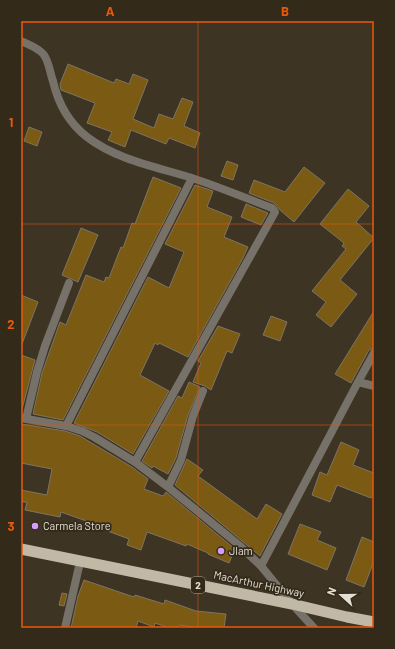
<svg xmlns="http://www.w3.org/2000/svg" width="395" height="649" font-family="Barlow,sans-serif">
<rect width="100%" height="100%" fill="#3d3423"/>
<path fill="#7b5b14" stroke="#7e7462" d="M68,64L114,83L116,79L129,84L133,74L148,80L133,119L154,128L159,114L173,119L182,98L193,102L184,126L200,133L195,148L169,138L166,144L131,130L125,147L108,140L112,132L87,123L95,103L61,90L60,84Z
M29,127L42,132L37,146L24,141Z
M227,161L238,165L233,180L221,176Z
M304,167L325,183L294,222L280,210L274,203L249,193L254,180L285,192Z
M153,177L181,188L63,420L33,414L42,373L60,322L66,325L86,275L104,282L106,277L109,278L121,247L123,248L132,223L135,224Z
M195,185L213,191L207,207L232,217L224,237L248,247L243,258L188,357L159,343L158,345L155,343L140,375L169,391L133,454L97,432L74,423L148,277L169,288L184,252L165,244Z
M348,189L369,206L356,222L374,238L340,280L357,294L331,327L316,315L326,302L312,291L346,249L342,246L344,243L320,224Z
M246,204L268,213L261,225L241,217Z
M81,228L98,235L78,282L62,275Z
M21,295L38,302L22,344H21Z
M374,311V348L369,350L351,383L335,374Z
M271,316L287,322L280,341L263,335Z
M218,326L240,334L232,353L227,351L211,390L205,386L193,382L201,363L198,361Z
M21,355L35,360L21,413Z
M189,382L200,387L188,415L176,458L168,474L153,466L152,468L142,461L178,396L182,398Z
M21,424L65,431L80,436L132,467L148,479L144,489L163,496L166,492L235,549L229,563L208,554V553L187,544L186,546L147,532L141,550L127,545L129,539L105,530L106,528L61,512L60,517L25,510L27,502H21V490L47,495L52,469L21,463Z
M341,442L359,450L353,465L374,473V492L371,498L337,485L330,502L312,495L320,472L327,475Z
M187,459L203,470L198,476L257,519L266,504L282,514L260,556L175,485Z
M300,524L321,532L317,540L336,548L327,570L288,554Z
M362,537L374,542V561L364,587L346,580Z
M84,580L134,597L135,595L164,604L165,600L196,611L226,614L224,628H201L179,625L178,628H169L155,623L154,627L138,621L136,628H71L78,596Z
M62,593L67,594L64,606L59,605Z"/>
<g fill="none" stroke-linecap="round" stroke-linejoin="round">
<path stroke="#767169" stroke-width="8" d="M65,628L80,562"/>
<path stroke="#767169" stroke-width="8" d="M21,41C29,45 39,48 44,55C49,62 50,73 53,81C58,103 69,123 87,137C117,160 157,167 192,178C219,187 246,198 272,208L275,212L135,462
M358,382L374,386
M21,418L66,426L82,431L94,437L135,462L168,487L239,545L261,566L292,604L314,628
M26,419L37,372L45,346L69,283
M66,426L192,178
M168,487L181,460L193,416L203,391
M261,566L358,382L374,353"/>
<path stroke="#c2b8a6" stroke-width="11" d="M21,549L292,604L347,617L374,622"/>
</g>
<path fill="none" stroke="#e8590c" stroke-width="1" stroke-opacity="0.55" d="M198,21V628M21,224H374M21,425H374"/>
<g fill="#d49cfb" stroke="#332a1a" stroke-width="1.5">
<circle cx="35" cy="526" r="4"/>
<circle cx="221" cy="551" r="4"/>
</g>
<g text-anchor="middle" stroke-width="3.5" stroke-linejoin="round" paint-order="stroke">
<rect fill="#332a1a" stroke="#afa89c" stroke-width="1" x="191" y="577" width="14" height="16" rx="3"/>
<g font-size="10" font-weight="bold" fill="#e4ded4">
<text x="198" y="589">2</text>
</g>
<g font-size="11" fill="#e4ded4" stroke="#332a1a" text-anchor="start">
<text x="43" y="530">Carmela Store</text>
<text x="229" y="555">Jlam</text>
</g>
<g font-size="11" fill="#e4ded4" stroke="#332a1a">
<text transform="translate(259 584) rotate(12)" y="4">MacArthur Highway</text>
</g>
</g>
<rect width="395" height="649" fill="none" stroke="#332a1a" stroke-width="44"/>
<g transform="translate(341 595) rotate(291)" stroke="#332a1a" stroke-width="3" paint-order="stroke">
<path d="M0-3L7 15L0 10L-7 15Z" fill="#e4ded4"/>
<text y="-6" font-size="11" font-weight="bold" text-anchor="middle" fill="#e4ded4">N</text>
</g>
<rect x="22" y="22" width="351" height="605" fill="none" stroke="#e8590c" stroke-width="1.5"/>
<g font-size="13" text-anchor="middle" font-weight="bold" fill="#e8590c">
<text x="110" y="16">A</text>
<text x="285" y="16">B</text>
<text x="11" y="127">1</text>
<text x="11" y="329">2</text>
<text x="11" y="531">3</text>
</g>
</svg>
